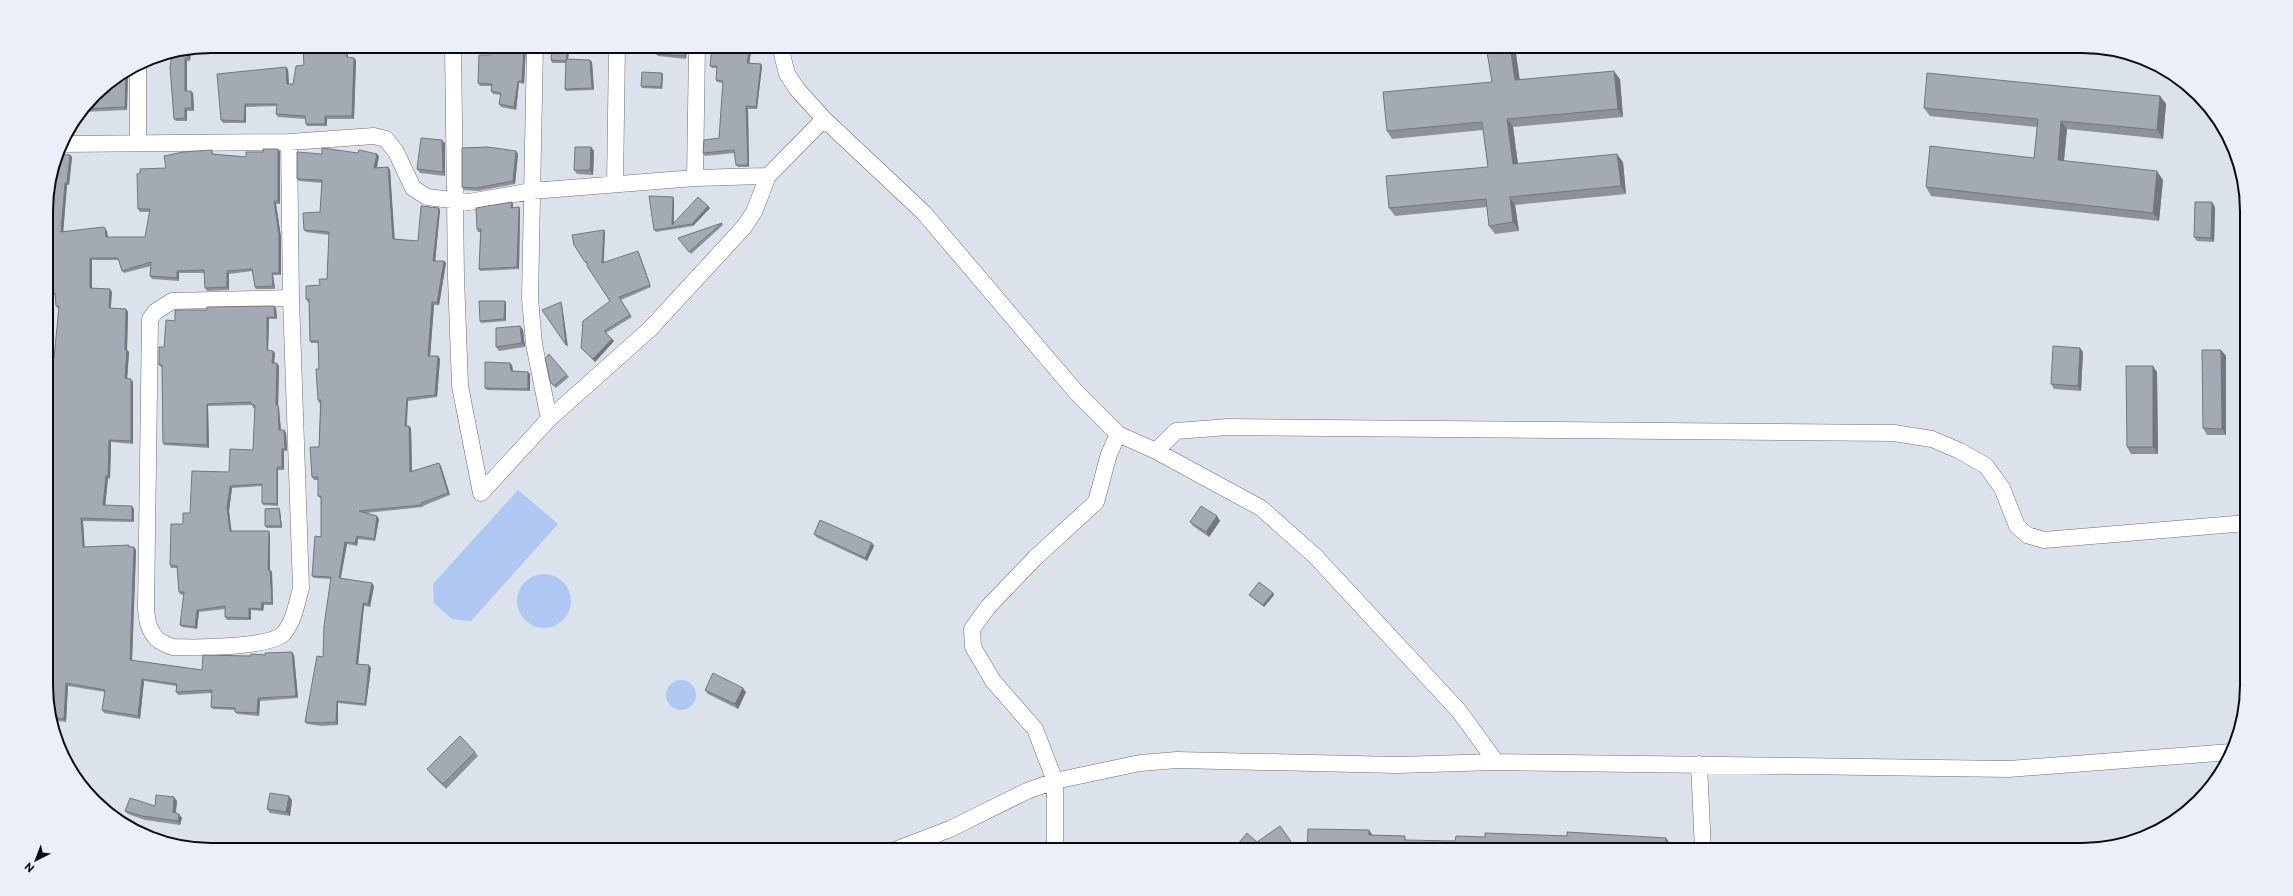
<svg xmlns="http://www.w3.org/2000/svg" width="2293" height="896" font-family="Commissioner,sans-serif">
<rect width="100%" height="100%" fill="#dce2ec"/>
<path fill="#afc7f3" d="M518,490L558,524L471,621L452,619L434,603L433,584Z
M517 601a27 27 0 1 1 54 0a27 27 0 1 1-54 0Z
M666 695a15 15 0 1 1 30 0a15 15 0 1 1-30 0Z"/>
<g fill="none" stroke-linecap="round" stroke-linejoin="round">
<defs>
<path id="minor" d="M453,46L456,277L460,386L481,493
M535,46L530,298L534,344L549,419
M780,46L787,74L797,89L824,119L924,213L1076,392L1118,434L1156,451L1261,508L1315,556L1459,711L1496,762
M289,142L291,298L301,588C297,602 294,621 284,633C270,648 194,648 173,647C169,646 160,642 157,639C148,630 147,620 146,608L150,319L155,312L172,301L291,298
M138,143V65
M61,144L289,142L374,136L386,139L396,152L413,188L427,197L469,202L532,191L695,178L768,176L824,119
M695,178L697,46
M615,184L617,46
M1156,451L1176,431L1228,427L1894,433L1932,439L1960,451L1986,466L2002,488L2017,526L2027,535L2044,540L2247,523
M481,493L549,419L650,329L744,227L754,212L768,176
M1699,764L1703,850
M895,850L950,829L1027,791L1055,781L1140,763L1177,760L1397,765L1496,762L2009,769L2231,752
M1055,850V781L1035,729L993,681L973,647L972,629L988,607L1035,558L1096,502L1109,454L1118,434"/>
</defs>
<use href="#minor" stroke="#6b7079" stroke-width="17"/>
<use href="#minor" stroke="#fff" stroke-width="16"/>
</g>
<path fill="#8d929a" d="M211,46H286L287,50H241L240,48L191,50Z
M299,46L348,57L356,60L354,119H327V126H307L306,124L305,119L278,117L276,114L277,106L246,107V123H223L221,120L288,69L289,84H293L304,65L303,50H301L299,48Z
M491,46H526L524,84L519,83L516,110L501,107L499,104L501,95L493,94L491,91L492,86H480L478,83L491,55Z
M552,46H570L568,59L592,62L594,90L566,91L565,89L566,63H552L551,60Z
M687,46L686,59L658,56L656,54Z
M712,46H752L749,63L761,64L762,66L757,109H748L749,167H738L736,165L734,153L705,156L703,153L719,138L723,83L717,82L716,80L717,68H712L710,66Z
M1390,46H1455L1394,51Z
M2029,46H2082L2135,55L2139,57Z
M191,50L190,61H187V91H191L193,93L194,111H187V121H176L174,119L170,67Z
M128,71L127,110L83,112L102,87Z
M662,73L663,75L662,89L642,88L641,86Z
M1520,79H1620L1623,117L1513,127L1518,164L1623,162L1626,194L1515,205L1519,231L1495,234L1489,226L1487,207L1395,216L1389,208L1488,167L1483,130L1392,139L1387,131L1492,82Z
M2160,96L2166,104L2163,139L2067,129L2064,161L2163,180L2159,221L1931,196L1926,187L2034,158L2037,127L1930,116L1924,108Z
M445,143V176L420,173L417,169Z
M591,147L594,151L593,175L577,174L574,170Z
M278,149L280,152V204H276L281,237V275H273L275,289H256L255,287L253,271L229,274V290L207,291L205,288L204,273H179V281L152,279L150,276L151,266L124,273L122,271L119,260H92V288L112,292L111,308L126,309L128,312L127,350L129,352L127,379L133,382V444L111,442L110,479L108,478L105,505L134,509V522L83,521L84,547H134L136,550L132,660L202,670L250,656L292,652L294,655L298,698L260,701L259,716L237,714L235,712V710L213,709L211,707L212,693L178,695L176,692V686L144,681L140,719L104,713L102,710L105,692L68,686L66,722L50,720L49,717L54,358L59,309H58L56,306L55,295L47,296L46,200L70,155L72,157L69,185H67L63,232L107,231L108,237H145L150,212H140L138,209L140,173L166,168L214,153V154L246,157L263,152Z
M516,151L518,154L515,184L478,191L464,190L462,187Z
M322,154L379,156L377,168L388,167L390,170L394,239L418,241L440,210L435,261H444L446,263L439,305H434L430,356H438L440,359L437,397L408,401L407,426H409L411,428L412,471L439,463L441,466L450,495L423,506V507L366,513L379,519L375,541L358,539L357,546L347,544L341,578L374,586L370,607L364,606L358,664L369,665L371,668L366,706L338,703V725L322,726L307,724L305,722L323,657L331,579L314,578L312,576L321,537V499L318,496V480H314L312,477L319,447L320,403H319L318,400L319,369L318,343H311L310,341L309,302H308L306,299L320,285L327,279L329,235L306,232L304,230L320,212L322,183L299,181L297,179Z
M674,200V223L708,206L710,208L693,226L656,232L654,230Z
M513,204V208L519,207L520,209L519,269L480,271L479,269L480,232H478L477,229Z
M2215,207L2214,242L2197,241L2194,237Z
M722,223L723,225L691,254L678,238Z
M604,230L605,232L604,262L639,253L651,287L621,300L632,317L606,333L614,341L595,362L581,348L610,301L587,264L585,262Z
M505,301L506,303V321L481,323L480,321Z
M276,308L277,319H269L268,350L275,353L274,363L279,366L278,405L279,408L281,430H284L286,433L287,451H284V470H278V506L263,505L262,503V486L232,488L229,511L231,531L270,534V570L272,572L273,605H264L263,611L251,610V620H227L225,617V609L199,612L197,629L182,627L180,625L184,594L181,595L179,592L177,568H171L170,565L183,524L190,513L229,472L253,450L255,408H253L252,405L208,406L209,448L164,445L163,443L162,367H161L159,365L164,347L175,321L207,310Z
M520,326L523,330L525,347L499,351L496,347Z
M2221,350L2226,356V435H2207L2203,428Z
M2083,352L2081,391L2054,389L2051,384Z
M512,365L513,371L528,372L530,374V391L487,390L485,388Z
M2157,372L2158,454H2131L2127,447Z
M567,375L569,377L556,388L551,383Z
M279,508L280,510L282,528H267L265,526Z
M1217,516L1220,521L1209,537L1193,526L1190,522Z
M814,534L872,543L874,546L867,561L816,537Z
M1273,593L1274,595L1264,607L1251,597L1249,595Z
M705,690L746,692L738,709L708,694Z
M475,752L478,756L446,789L430,773L427,769Z
M292,800L290,816L270,813L267,809Z
M177,801L176,813L182,818L180,825L145,820L128,814L125,811L155,806Z
M1280,826L1295,847L1291,850H1240L1237,845L1257,842Z"/>
<path fill="#73777d" d="M346,46H348V60L347,57Z
M524,46H526L524,84L522,81Z
M568,46H570L567,64L566,61Z
M685,46H687L686,59L685,56Z
M750,46H752L749,65L747,63Z
M1510,46H1515L1521,88L1515,80Z
M188,50H191L190,61L188,58Z
M185,58L187,61V94L185,91Z
M354,58L356,60L354,119L352,116Z
M590,60L592,62L594,90L592,88Z
M761,64L762,66L757,109L756,107Z
M286,67L288,69L289,86L287,84Z
M128,71L127,110L125,107L126,72Z
M1614,71L1620,79L1623,117L1618,109Z
M662,73L663,75L662,89L661,87Z
M518,81L519,83L516,110L514,107Z
M191,91L193,93L194,111L192,108Z
M2160,96L2166,104L2163,139L2157,130Z
M245,104L246,107V123L244,121Z
M746,106L748,109L749,167L748,165Z
M185,108L187,111V121L185,118Z
M325,116L327,119V126L325,124Z
M1507,119L1513,127L1519,172L1513,164Z
M2061,121L2067,129L2063,169L2058,160Z
M442,140L445,143V176L443,172Z
M591,147L594,151L593,175L590,170Z
M278,149L280,152V204L278,201Z
M516,151L518,154L515,184L513,181Z
M377,154L379,156L376,171L374,168Z
M1617,154L1623,162L1626,194L1621,186Z
M70,155L72,157L69,185L67,183Z
M388,167L390,170L395,242L393,239Z
M2157,171L2163,180L2159,221L2153,213Z
M65,183L67,185L63,235L61,232Z
M673,197L674,200V227L672,225Z
M1510,197L1515,205L1519,231L1513,222Z
M274,201L276,204L281,237V275L279,273Z
M512,202L513,204V211L511,208Z
M2212,202L2215,207L2214,242L2211,238Z
M708,206L710,208L693,226L692,224Z
M519,207L520,209L519,269L517,267Z
M439,208L440,210L435,264L433,261Z
M105,228L107,231L108,239L106,237Z
M604,230L605,232L603,265L602,263Z
M638,251L639,253L651,287L650,285Z
M90,258L92,260V291L90,288Z
M444,261L446,263L439,305L437,303Z
M177,271L179,273V281L177,278Z
M227,271L229,274V290L227,287Z
M272,273L273,275L275,289L273,286Z
M110,289L112,292L110,311L109,308Z
M505,301L506,303V321L504,319Z
M432,302L434,305L430,358L428,356Z
M561,302L562,304L568,347L566,345Z
M274,306L276,308L277,319L275,317Z
M126,309L128,312L127,351V350L129,352L127,381L125,378Z
M267,317L269,319L268,352L267,350Z
M520,326L523,330L525,347L522,343Z
M612,339L614,341L595,362L593,359Z
M2080,348L2083,352L2081,391L2078,386Z
M2221,350L2226,356V435L2222,429Z
M273,351L275,353L274,365L272,363Z
M438,356L440,359L437,397L435,395Z
M277,363L279,366L278,408L276,405Z
M510,363L512,365L513,373L511,371Z
M2153,366L2157,372L2158,454L2153,447Z
M528,372L530,374V391L528,389Z
M131,379L133,382V444L131,441Z
M407,398L408,401L406,428L405,426Z
M207,404L208,406L209,448L207,445Z
M278,405L279,408L281,433L279,430Z
M409,426L411,428L412,474L410,472Z
M284,430L286,433L287,451L285,449Z
M109,440L111,442L110,479L108,476Z
M282,449L284,451V470L282,467Z
M439,463L441,466L450,495L448,493Z
M277,467L278,470V506L277,504Z
M106,476L108,478L105,508L103,505Z
M230,486L232,488L229,511L232,534L230,531L227,508Z
M132,506L134,509V522L132,520Z
M279,508L280,510L282,528L281,526Z
M377,516L379,519L375,541L374,539Z
M1217,516L1220,521L1209,537L1206,532Z
M81,518L83,521L85,550L83,547Z
M269,531L270,534V572L268,570Z
M357,536L358,539L357,546L355,543Z
M345,542L347,544L340,580L339,578Z
M872,543L874,546L867,561L865,558Z
M134,547L136,550L132,662L130,660Z
M270,570L272,572L273,605L272,603Z
M372,583L374,586L370,607L368,604Z
M1273,593L1274,595L1264,607L1263,605Z
M262,602L264,605L263,611L261,609Z
M363,603L364,606L358,666L356,664Z
M249,608L251,610V620L249,618Z
M197,610L199,612L197,629L195,627Z
M292,652L294,655L298,698L296,696Z
M369,665L371,668L366,706L365,704Z
M142,679L144,681L140,719L138,716Z
M66,683L68,686L66,722L64,719Z
M743,688L746,692L738,709L735,704Z
M258,698L260,701L259,716L257,713Z
M337,701L338,703V725L336,722Z
M289,796L292,800L290,816L286,812Z
M174,797L177,801L175,816L173,812Z
M179,814L182,818L180,825L178,821Z
M1369,830L1372,834L1371,839L1369,835Z
M1666,838L1669,842V850H1666Z"/>
<path fill="#a4aab3" stroke="#73777d" d="M239,46H285V48L239,47Z
M299,46H346L347,57L354,58L352,116H325V124H306L305,116L276,114L277,104H245L244,121L221,120L217,74L286,67L287,84H293L296,66L304,65L303,48H299Z
M491,46H524L522,81H518L514,107L499,104L501,93L491,91L492,84L478,83L479,55H491Z
M552,46H568L566,61L551,60Z
M657,46H685V56L656,54Z
M712,46H750L747,63L761,64L756,107L746,106L748,165H736L734,150L703,153L704,140L719,138L723,81L716,80L717,66H710Z
M1486,46H1510L1515,80L1614,71L1618,109L1507,119L1513,164L1617,154L1621,186L1510,197L1513,222L1489,226L1486,199L1389,208L1386,176L1488,167L1482,122L1387,131L1383,92L1492,82Z
M188,50V58H185V91H191L192,108H185V118L174,119L170,67L172,54Z
M566,59L590,60L592,88L565,89Z
M126,72L125,107L85,109L102,87Z
M642,72L662,73L661,87L641,86Z
M1927,73L2160,96L2157,130L2061,121L2058,160L2157,171L2153,213L1926,187L1930,146L2034,158L2038,119L1924,108Z
M421,138L442,140L443,172L417,169Z
M488,147L516,151L513,181L476,188L462,187V148Z
M575,147H591L590,170H574Z
M322,148L358,153L359,150L377,154L374,168L388,167L393,239L418,241L421,206L439,208L433,261H444L437,303L432,302L428,356H438L435,395L407,398L405,426H409L410,472L439,463L448,493L421,503V505L359,511L377,516L374,539L357,536L355,543L345,542L339,578L372,583L368,604L363,603L356,664L369,665L365,704L337,701L336,722L320,723L305,722L317,656L323,657L324,626L331,577L312,576L315,536L321,537V496H318V477H312L310,447H319L321,400H318L316,369H319L318,341H310L309,299H306V286L320,285L319,279H327L329,232L304,230L303,213L320,212L322,180L297,179V152L322,154Z
M263,149H278V201H274L279,235V273H272L273,286L255,287L252,269L227,271V287L205,288L204,270L177,271V278L150,276L151,262L122,271L118,258H90V288L110,289L109,308L126,309L125,350H127L125,378L131,379V441L109,440L108,476H106L103,505L132,506V520L81,518L83,547L129,545V547H134L130,660L202,670L203,655L250,656L251,654L265,655V653L292,652L296,696L258,698L257,713L235,712V708L211,707L212,690L176,692L177,684L142,679L138,716L102,710L105,690L66,683L64,719L49,718L47,358H54L59,306H56L55,293H47L46,200L59,154L70,155L67,183H65L61,232L103,227L105,228L106,237H145L150,209H138L137,174L140,173V169L166,168L164,156L183,152L212,150V154L246,157V152H263Z
M649,196L673,197L672,225L698,197L708,206L692,224L654,230Z
M512,202L511,208L519,207L517,267L479,269L481,229H477L476,208Z
M2195,202H2212L2211,238L2194,237Z
M722,223L689,252L678,238Z
M604,230L602,263L638,251L650,285L619,297L630,315L604,331L612,339L593,359L581,348L583,321L610,301L587,266V262H585L574,245L572,235Z
M479,301H505L504,319L480,321Z
M561,302L566,345L542,310Z
M274,306L275,317H267V350L273,351L272,363H277L276,405H278L279,430H284L285,449H282V467H277V504L262,503V484L230,486L227,508L230,531H269L268,570H270L272,603L262,602L261,609L249,608V618L225,617V606L197,610L195,627L180,625L184,592H179L177,566L170,565L171,524H183V513H190L192,471L229,472L230,449L253,450L255,405H252L251,402L207,404V445L163,443L162,365H159V347H164L166,320L175,321V310H207V307Z
M520,326L522,343L496,347V328Z
M2053,346L2080,348L2078,386L2051,384Z
M2202,350H2221L2222,429L2203,428Z
M549,354L567,375L554,386L550,381L545,358Z
M485,362L510,363L511,371L528,372V389L485,388Z
M2126,366H2153V447H2127Z
M1201,506L1217,516L1206,532L1190,522Z
M279,508L281,526H265V509Z
M820,520L872,543L865,558L814,534Z
M1259,582L1273,593L1263,605L1249,595Z
M713,673L743,688L735,704L705,690Z
M460,736L475,752L443,784L427,769Z
M270,793L289,796L286,812L267,809Z
M156,795L174,797L173,812L179,814L178,821L142,816L125,811L130,798L155,806Z
M1280,826L1292,843L1282,850H1241L1237,845L1247,833L1257,842Z
M1308,829L1369,830V835L1405,836V840L1455,841L1456,836L1485,837V833L1567,836V832L1666,838V850H1307Z"/>
<path d="M0 0H2293V896H0ZM211 53H2082A158 158 0 0 1 2240 211V685A158 158 0 0 1 2082 843H211A158 158 0 0 1 53 685V211A158 158 0 0 1 211 53Z" fill="#eaeff9" fill-rule="evenodd"/>
<path fill="none" stroke="#0b0d10" stroke-width="2" d="M211 53H2082A158 158 0 0 1 2240 211V685A158 158 0 0 1 2082 843H211A158 158 0 0 1 53 685V211A158 158 0 0 1 211 53Z"/>
<g transform="translate(36 860) rotate(222)" stroke="#eaeff9" stroke-width="3" paint-order="stroke">
<path d="M0-3L7 15L0 10L-7 15Z" fill="#0b0d10"/>
<text y="-6" font-size="11" font-weight="bold" text-anchor="middle" fill="#0b0d10">N</text>
</g>
</svg>
